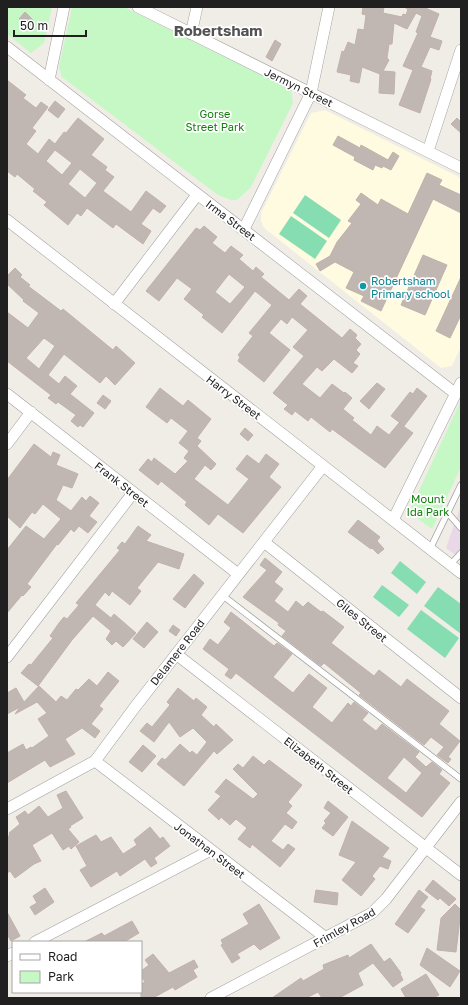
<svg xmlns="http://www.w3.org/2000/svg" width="468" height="1005" font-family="'Golos Text',sans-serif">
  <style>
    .industrial { fill: #e9d8e8 }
    .education { fill: #fefbe1 }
    .park { fill: #c6f8c5 }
    .pitch { fill: #86ddb2 }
    .building { fill: #c1b7b2; stroke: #c1b1a9; fill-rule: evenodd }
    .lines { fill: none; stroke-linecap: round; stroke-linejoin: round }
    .lane-casing { stroke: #a1a1a1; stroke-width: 7 }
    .street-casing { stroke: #a1a1a1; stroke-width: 12 }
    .lane { stroke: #fff; stroke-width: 5.5 }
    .street { stroke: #fff; stroke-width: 11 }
    .culture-dot { fill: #0f9aa8; stroke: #fff; stroke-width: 1.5 }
    .labels { text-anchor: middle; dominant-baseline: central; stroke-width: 3.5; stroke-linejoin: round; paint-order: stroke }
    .street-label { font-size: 11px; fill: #202020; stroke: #fff }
    .park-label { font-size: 11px; fill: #117d0e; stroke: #fff }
    .culture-label { font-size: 11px; fill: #0d838f; stroke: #fff; text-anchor: start }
    .district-label { font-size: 15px; font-weight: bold; fill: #535353; stroke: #fff }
  </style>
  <rect width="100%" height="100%" fill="#f0ece6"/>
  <path class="industrial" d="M461,505V559L446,548Z"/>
  <path class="education" d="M325,110L461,178V347L452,366L441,368L264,228L261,221V213L311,113Z"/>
  <path class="park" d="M7,7H52L44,43L31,53L7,34Z
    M72,7H124L291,90L293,103L251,187L237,200H231L218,195L62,77L59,67Z
    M461,400V467L432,529L410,513L411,508Z"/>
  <path class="pitch" d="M305,195L341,220L329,238L293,213Z
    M291,216L327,241L315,259L279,234Z
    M400,561L426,582L417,594L391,573Z
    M382,585L409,605L399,617L373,597Z
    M438,587L461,604V634L424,606Z
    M421,610L459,638L445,658L407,629Z"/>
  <path class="building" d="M363,7H384L383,13L402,17L403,14L406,15L408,9L404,7H423L439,14L430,37L442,41L439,50L430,47L421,67L432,71L430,79H431L420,113L399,105L413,70L403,66L418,33L416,32L422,16L416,13L407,29L394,23L392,44H389L387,58L389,60L383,71L395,72L394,94L379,93L380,74L362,67L359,83L350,81L351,75L337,72L342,51L344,52L348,42L355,45L358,29L364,30L366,15L362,14Z
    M25,12L34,21L29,27L19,19Z
    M275,40L281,44L272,61L266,57Z
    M7,80L26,95L23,98L36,108L41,102L48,107L32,128L36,131L26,144L38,154L49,139L55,144L64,132L66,133L78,118L104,139L91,155L107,167L105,170L114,177L103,191L131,212L146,191L166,206L160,213L153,208L141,224L151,231L143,244L116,224L113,228L87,208L81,216L77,213L68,225L44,205L47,202L33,191L35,189L17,174L15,177L7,171ZM55,150L72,163L62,175L46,161ZM80,169L97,183L85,198L68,184Z
    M55,101L65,109L58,118L48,110Z
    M457,118L461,122V133L451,124Z
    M338,136L360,148L361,145L388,160L393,152L399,156L391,170L383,166L382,168L375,165L373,170L354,160L355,157L333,145Z
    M427,173L442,180L439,185L461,195V213L433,199L381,311L361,301L364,296L346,288L354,272L335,262L320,271L316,264L330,256L337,242L352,223L348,221L361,204L356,200L361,193L378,205L381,199L408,214Z
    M204,226L217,237L212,243L225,253L231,246L243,255L239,259L253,271L256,267L264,274L261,277L289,300L299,289L307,296L300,304L342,338L350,329L357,335L355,338L361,344L356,350L360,354L353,363L358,366L352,373L334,359L322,371L317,367L302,384L320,398L332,384L344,393L345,392L352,398L343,409L354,418L352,420L371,435L377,426L389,435L399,423L413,433L385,468L332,429L330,432L311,417L308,421L295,411L292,415L284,409L288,405L273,393L304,356L293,347L308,330L292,317L287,324L281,319L269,333L290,350L264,382L238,361L240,357L238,355L253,336L249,333L272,305L255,291L222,333L202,317L204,315L184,299L192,289L177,278L159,301L146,291L196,228L200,230ZM229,274L245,287L230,304L215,292Z
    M423,255L447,265L425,315L401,305Z
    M15,268L22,275L20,277L30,285L28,286L61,311L63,309L113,350L116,346L135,363L115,385L106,376L100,383L64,354L48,375L59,384L65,376L77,386L70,394L94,413L83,427L80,425L78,427L71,421L76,415L58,402L56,404L48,398L51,395L7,361V312L28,328L39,313L23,301L24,300L7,284V276ZM44,338L55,346L39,369L26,358Z
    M461,277V315L450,338L436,331Z
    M377,383L385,389L369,409L360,401Z
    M160,388L183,406L188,400L211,419L197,438L201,441L197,446L216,464L211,470L205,465L194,479L228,505L249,479L236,469L247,455L259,464L266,454L279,464L269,477L281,487L243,533L218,514L209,525L185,505L187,502L161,481L158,485L139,470L148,459L152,462L154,458L175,474L188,461L184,458L189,451L179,443L188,431L171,418L167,423L146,407Z
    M417,388L427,396L404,426L391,416L410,392L413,394Z
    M103,395L111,401L105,409L97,403Z
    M245,428L253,435L248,441L240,434Z
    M34,444L51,457L53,452L60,455L56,465L78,474L72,488L63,485L56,500L71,511L82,497L86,501L90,496L99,503L89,516L97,522L88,533L79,526L74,532L71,529L58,545L57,544L27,584L31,587L23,596L22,595L7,613V550L26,526L44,539L61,519L43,504L35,514L32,512L20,528L7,516V480Z
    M358,520L380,537L377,541L384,549L378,554L372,548L371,549L348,532Z
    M138,526L151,535L146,541L184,554L179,569L158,562L137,588L141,591L130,605L112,591L109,596L105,592L95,605L111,618L114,614L136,633L123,647L116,641L112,645L106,639L111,631L93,616L72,640L38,686L21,673L29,664L31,665L53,638L50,636L59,623L64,617L67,619L79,605L76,603L120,550L117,548L122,542L125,544Z
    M265,558L282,572L274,582L283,589L274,601L288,612L296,601L303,607L308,602L321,612L323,611L344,627L331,643L374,676L379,670L401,687L407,679L449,711L439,724L460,741L448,757L451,759L448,763L437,755L444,747L431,737L424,745L359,695L361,693L324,663L321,666L282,636L286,631L278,625L279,623L243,597L267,570L260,565Z
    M194,574L204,583L185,608L173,599Z
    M231,612L274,646L277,643L292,654L273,677L293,693L309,674L327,688L312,707L332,723L348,703L351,706L354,702L368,713L362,720L376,731L382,724L419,752L415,757L426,767L432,762L442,770L439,774L450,783L422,817L236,673L231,679L225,675L229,669L203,649L210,639L218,645L231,628L224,622ZM404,757L422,773L406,793L387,778Z
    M147,622L158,632L144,648L133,639Z
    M173,625L180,630L176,636L169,631Z
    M108,672L119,681L99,706L103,709L91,724L100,731L95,738L82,728L65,739L75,754L50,767L45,760L7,783V753L23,744L26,750L31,747L32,748L49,736L38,719L47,713L37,702L15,714L20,707L7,714V693L16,688L24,702L39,686L56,702L61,696L67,700L76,689L78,690L89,679L97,686Z
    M178,688L194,701L196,698L207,707L201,715L214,727L216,724L233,740L217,754L214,751L184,786L157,764L162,758L165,760L180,744L190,753L192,751L197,755L207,742L193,728L180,737L169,722L154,742L140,731L147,723L152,727L170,705L167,702Z
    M143,745L156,756L142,772L129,762Z
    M253,756L264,765L269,760L302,785L288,802L292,806L286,813L297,822L292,829L285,824L271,841L283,850L288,844L295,849L280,867L252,844L250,848L238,839L247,828L236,819L230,825L221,817L219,820L208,810L221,796L215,792L226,779L253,799L258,794L233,769L238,764L243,768Z
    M66,791L83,818L70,826L71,827L68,829L79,842L71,849L69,846L63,850L52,833L32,845L41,861L34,864L15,878L10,871L7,873V837L10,835L9,833L20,824L16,817L25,811L28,815L39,806L48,817L63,808L57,795Z
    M328,801L348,817L333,836L322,828L326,823L324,821L331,813L324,808Z
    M352,821L389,848L382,857L391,861L388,869L380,866L372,876L375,879L361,896L342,880L356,862L339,855Z
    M150,827L160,839L163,837L170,846L154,858L157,863L151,867L145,859L120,876L117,871L91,887L80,870L87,866L76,846L96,835L101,842L111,837L123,854L137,845L134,840Z
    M433,880L456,899L449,906L440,898L438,900L425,890Z
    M45,888L54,902L35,915L30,907L37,903L33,896Z
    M316,890L338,893L337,905L314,902Z
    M419,890L428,897L420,907L425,910L408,933L395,924Z
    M259,904L280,938L260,950L254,944L237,954L240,958L232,963L221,945L223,944L221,940L249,924L243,914Z
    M455,904L461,910L456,952L437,950L441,918Z
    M7,912L20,936L11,941L7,934Z
    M132,921L139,933L124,942H84L102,933L104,936Z
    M371,944L384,962L390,958L401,973L400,974L403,980L393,987L373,963L358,973L363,985L339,998H322L318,992L306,998H272L301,978L303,981L324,969L323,965L348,955L349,958Z
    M427,948L460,971L450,987L420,965Z
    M153,954L169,973L194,960L198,967L193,970L197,977L175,990L173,987L153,998H141V984L145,982L141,976V971L149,965L145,960Z
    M426,974L439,995L433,998H406L401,989Z"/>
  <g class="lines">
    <g class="lane-casing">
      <path id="lane" d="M448,513L461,528
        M430,549L461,485
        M450,565L461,553
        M222,595L461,779"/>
    </g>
    <g class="street-casing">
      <path id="street" d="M138,7L461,168
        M191,34L197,7
        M7,47L456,394
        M49,80L64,7
        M428,151L461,50
        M7,220L461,573
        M244,229L311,93L329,7
        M114,304L197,195
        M7,394L238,574
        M7,444L31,412
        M393,520L461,383
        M264,542L461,698
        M176,654L461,875
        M7,657L133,493
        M95,761L326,938
        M7,809L95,761L135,707L323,466
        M35,942L211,850
        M7,956L13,953
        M211,998L372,913L386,899L461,802"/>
    </g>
    <use href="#lane" class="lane"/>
    <use href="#street" class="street"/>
  </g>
  <circle class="culture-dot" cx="363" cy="286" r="4"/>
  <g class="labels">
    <g class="street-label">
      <text transform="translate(299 87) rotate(26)">Jermyn Street</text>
      <text transform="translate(231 220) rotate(37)">Irma Street</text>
      <text transform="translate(234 397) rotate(37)">Harry Street</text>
      <text transform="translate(122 484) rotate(38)">Frank Street</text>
      <text transform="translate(362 620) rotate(39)">Giles Street</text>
      <text transform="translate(177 652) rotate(-52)">Delamere Road</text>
      <text transform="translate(319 765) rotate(38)">Elizabeth Street</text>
      <text transform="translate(210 850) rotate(37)">Jonathan Street</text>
      <text transform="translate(344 927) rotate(-29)">Frimley Road</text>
    </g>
    <g class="park-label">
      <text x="215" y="113">Gorse<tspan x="215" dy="13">Street Park</tspan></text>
      <text x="428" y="498">Mount<tspan x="428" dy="13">Ida Park</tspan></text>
    </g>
    <g class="culture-label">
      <text x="371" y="280">Robertsham<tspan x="371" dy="13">Primary school</tspan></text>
    </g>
    <g class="district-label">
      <text x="218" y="30">Robertsham</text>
    </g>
  </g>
  <rect width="468" height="1005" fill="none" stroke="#202020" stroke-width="16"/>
  <rect x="12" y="941" width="130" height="52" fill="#ffffff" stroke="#a6a6a6"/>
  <rect x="20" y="954" width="20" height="6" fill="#ffffff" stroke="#a6a6a6"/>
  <text x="48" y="961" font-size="12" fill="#202020">Road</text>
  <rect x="20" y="971" width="20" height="12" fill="#c6f8c5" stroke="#a6a6a6"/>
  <text x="48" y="981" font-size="12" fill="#202020">Park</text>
  <path d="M14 30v6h72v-6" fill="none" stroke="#202020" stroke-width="2"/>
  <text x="20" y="30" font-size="12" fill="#202020" stroke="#ffffff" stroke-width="3" paint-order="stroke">50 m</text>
</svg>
